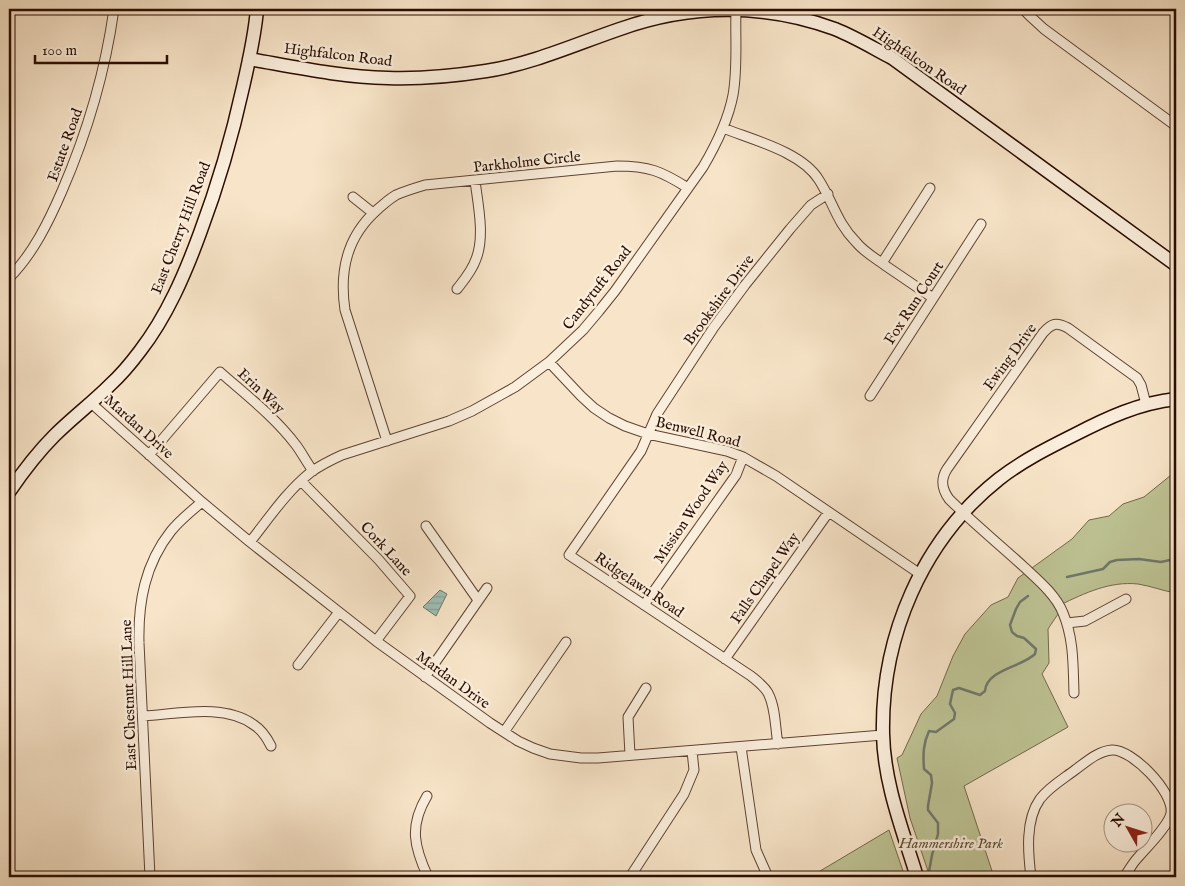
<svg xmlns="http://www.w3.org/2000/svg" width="1185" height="886" font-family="'IM FELL English',serif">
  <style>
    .green { fill: #bec495; stroke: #74684a }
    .water { fill: url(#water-rules); stroke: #6f786d }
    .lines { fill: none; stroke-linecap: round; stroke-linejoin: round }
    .stream { stroke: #6f786d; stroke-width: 2.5 }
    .street-casing { stroke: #5e4332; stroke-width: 11 }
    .secondary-casing { stroke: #2a0d00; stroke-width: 15 }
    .street { stroke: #faeedc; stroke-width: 9 }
    .secondary { stroke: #faeedc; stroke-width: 12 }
    .labels { text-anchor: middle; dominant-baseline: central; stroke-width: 5; stroke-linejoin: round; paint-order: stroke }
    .street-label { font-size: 15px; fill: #2a0d00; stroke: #faeedc }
    .park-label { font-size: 15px; font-style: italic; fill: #5e4d34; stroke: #faeedc }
  </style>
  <defs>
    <pattern id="water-rules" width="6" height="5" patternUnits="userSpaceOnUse" patternTransform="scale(1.25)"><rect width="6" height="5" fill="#9dbfb5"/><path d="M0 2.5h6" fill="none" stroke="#87a39a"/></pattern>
  </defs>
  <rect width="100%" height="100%" fill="#f8e5c9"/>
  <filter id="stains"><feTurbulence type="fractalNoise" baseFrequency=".004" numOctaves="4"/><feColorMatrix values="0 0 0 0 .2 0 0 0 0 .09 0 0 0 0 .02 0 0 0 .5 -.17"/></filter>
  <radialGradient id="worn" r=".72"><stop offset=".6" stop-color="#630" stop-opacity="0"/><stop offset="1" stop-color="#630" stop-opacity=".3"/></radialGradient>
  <path class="green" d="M1176,471V593C1163,591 1151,586 1138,584C1110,581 1085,593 1060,605V611L1048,629L1049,663L1042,674L1068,727L964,786L994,877H930L910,818L897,758L902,755L921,714L937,696L953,656L965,634L991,605L1008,597L1018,578L1072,539L1089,520L1109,516L1123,504L1144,497Z
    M889,830L905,877H810Z"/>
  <path class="water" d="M440,590L447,594L436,616L423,607Z"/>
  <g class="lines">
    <path class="stream" d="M1067,577L1103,569L1110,562L1117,560L1139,559L1161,562L1170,560L1176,561
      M928,877L932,855L938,834V823L928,810V806L932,783L931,775L924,769C923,754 923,744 929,731L936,732L954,719L955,713L950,704L953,690L959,688L980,695L985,691C986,670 1022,667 1035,654L1036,649L1024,638L1017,636L1012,632L1010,625L1016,609L1020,602L1028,596"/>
    <g class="street-casing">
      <path id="street" d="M1023,9L1031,17L1044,29L1176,126
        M723,128C753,140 802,152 819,180C833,202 837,223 856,242C864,252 875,258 886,266C902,277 917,287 933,298
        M353,197L373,213
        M882,263L930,188
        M9,278C33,254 49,221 62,191C88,131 105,73 114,9
        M457,289C464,280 472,271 476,259C485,237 478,204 475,181
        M549,362L581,396L594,408L609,418L625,426L648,434L727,451L743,457L776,476L920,574
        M870,396L981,224
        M91,403L202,502L250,542L376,641L490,723L518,741L533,748L550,754L581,758H598L883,735
        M387,441L345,310C339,270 347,236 378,209C384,204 389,199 396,195C405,191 415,188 425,185L617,166C649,166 661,171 688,188
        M149,455L220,372C246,395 275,417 296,445C302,453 307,463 313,471
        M301,481L378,559L410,596L376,641
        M426,526L478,600
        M250,542C269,518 287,491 311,472C321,465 331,460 342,455L449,421L472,411L515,387L549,362L583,330L599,311L615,291L703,167C716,145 728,121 733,95C738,67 735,37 736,9
        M644,605L736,475L743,457
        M1067,623L1085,621L1126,599
        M725,659L828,513
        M298,665L339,612
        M425,677L487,588
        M1074,693C1073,666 1074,639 1063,613C1056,595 1038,580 1024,567C999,544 973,523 949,499C942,489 940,480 947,469L1043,333C1052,323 1056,322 1068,328L1137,378L1141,385L1146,404
        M144,716C177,714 225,703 254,725C262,730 267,738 271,746
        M504,732L566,642
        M778,744C775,728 776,708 768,693C764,686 757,681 751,676L569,555L641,451L657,414L714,327L745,285L790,229L811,205L828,194
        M741,747L756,850L768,877
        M630,755L628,717L646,688
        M427,796C409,826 414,847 428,877
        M150,877L139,643C138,602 145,564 171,531C180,520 191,511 202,502
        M630,877L684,794L694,770L692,751
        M1031,877C1028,853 1025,820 1040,799C1049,787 1063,779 1075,770C1086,762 1098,751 1112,750C1132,749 1174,792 1171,813C1169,826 1144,850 1135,861C1131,866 1128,872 1124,877"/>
    </g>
    <g class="secondary-casing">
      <path id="secondary" d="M249,59C295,67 341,77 388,78C421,79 454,76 486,71C532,64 576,44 620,29C690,4 765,3 835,29C855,37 873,48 892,58L1176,265
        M9,492C22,473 37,453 54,436C72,418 92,403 110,385C121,375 131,363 140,351C167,316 185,274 200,233C218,185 232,137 243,87C249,61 255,35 257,9
        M917,877C903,831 884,784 883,734C881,637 922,540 999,479C1022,461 1048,448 1074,435C1107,418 1139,403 1176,399"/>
    </g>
    <use href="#street" class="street"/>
    <use href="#secondary" class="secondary"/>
  </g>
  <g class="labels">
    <g class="street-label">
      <text transform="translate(338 55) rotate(7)">Highfalcon Road</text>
      <text transform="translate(919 61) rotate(34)">Highfalcon Road</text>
      <text transform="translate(65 145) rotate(-70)">Estate Road</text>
      <text transform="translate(527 162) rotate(-6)">Parkholme Circle</text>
      <text transform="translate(181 228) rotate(-69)">East Cherry Hill Road</text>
      <text transform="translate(597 288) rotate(-52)">Candytuft Road</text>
      <text transform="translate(719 300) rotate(-54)">Brookshire Drive</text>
      <text transform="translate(914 303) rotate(-57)">Fox Run Court</text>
      <text transform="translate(1010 357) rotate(-54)">Ewing Drive</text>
      <text transform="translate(261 391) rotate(43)">Erin Way</text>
      <text transform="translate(139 427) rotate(42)">Mardan Drive</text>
      <text transform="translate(698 432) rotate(14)">Benwell Road</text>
      <text transform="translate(691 512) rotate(-56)">Mission Wood Way</text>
      <text transform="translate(386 549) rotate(47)">Cork Lane</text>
      <text transform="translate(765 578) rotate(-55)">Falls Chapel Way</text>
      <text transform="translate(639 585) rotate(34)">Ridgelawn Road</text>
      <text transform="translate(453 680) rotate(36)">Mardan Drive</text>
      <text transform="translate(129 695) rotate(-92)">East Chestnut Hill Lane</text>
    </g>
    <g class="park-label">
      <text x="951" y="843">Hammershire Park</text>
    </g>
  </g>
  <rect width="1185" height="886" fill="none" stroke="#f8e5c9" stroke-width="30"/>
  <rect x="10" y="10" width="1165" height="866" fill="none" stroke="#2a0d00" stroke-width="2.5"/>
  <rect x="15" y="15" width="1155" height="856" fill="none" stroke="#2a0d00"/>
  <g transform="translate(1128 828) rotate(309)"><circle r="24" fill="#faeedc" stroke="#a79484"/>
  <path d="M0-4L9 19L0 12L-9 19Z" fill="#8f2418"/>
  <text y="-8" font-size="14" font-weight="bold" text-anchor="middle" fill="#2a0d00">N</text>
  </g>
  <path d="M35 55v8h132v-8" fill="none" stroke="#2a0d00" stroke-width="2.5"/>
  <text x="42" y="55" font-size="15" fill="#2a0d00" stroke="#faeedc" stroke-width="4" paint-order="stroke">100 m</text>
  <rect width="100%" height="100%" filter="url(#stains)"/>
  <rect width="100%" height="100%" fill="url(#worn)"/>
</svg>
